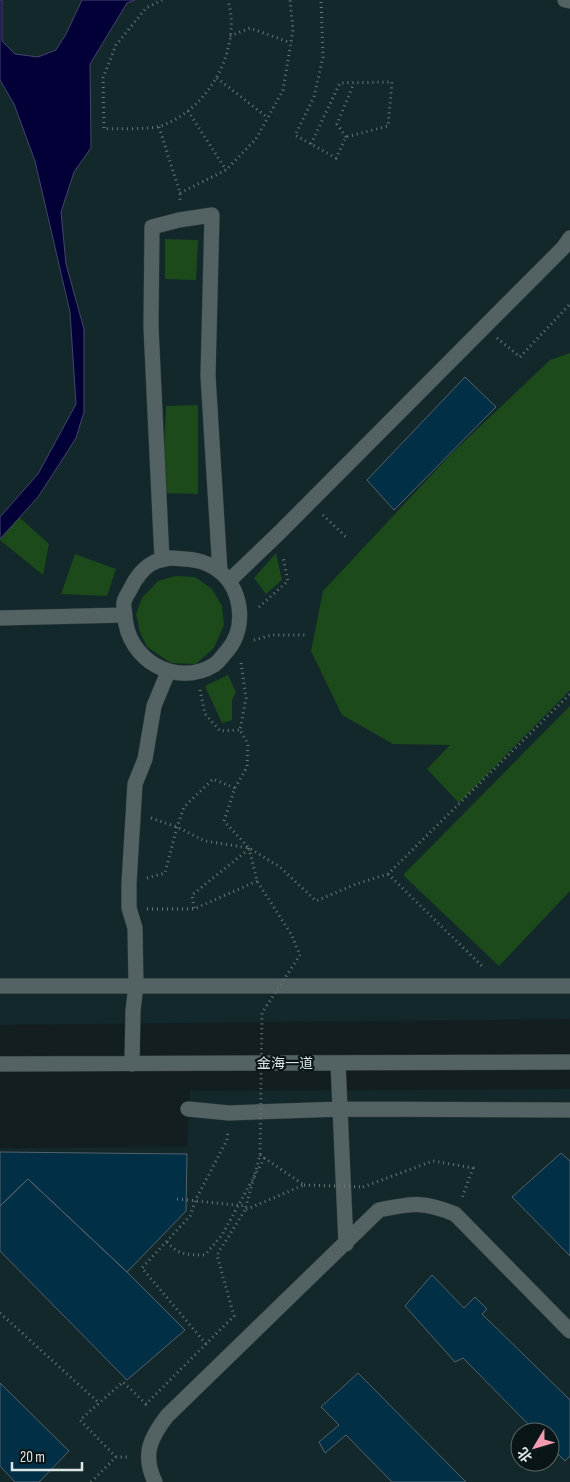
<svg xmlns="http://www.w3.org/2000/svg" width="570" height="1482" font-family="'Sofia Sans Condensed','Noto Sans SC',sans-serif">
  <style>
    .built { fill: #12282b; fill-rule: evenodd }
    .green { fill: #1d4a1b }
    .water { fill: #030038; stroke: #44456c }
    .building { fill: #002f46; stroke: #57626a }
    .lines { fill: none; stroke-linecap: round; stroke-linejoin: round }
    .minor-casing { stroke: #31393a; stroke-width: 16 }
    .path { stroke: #6c7678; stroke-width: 3; stroke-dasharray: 1 4; stroke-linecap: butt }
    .minor { stroke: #536263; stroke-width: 15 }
    .path-bridge { stroke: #6c7678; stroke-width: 3; stroke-dasharray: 1 4; stroke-linecap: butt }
    .labels { text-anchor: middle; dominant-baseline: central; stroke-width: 4.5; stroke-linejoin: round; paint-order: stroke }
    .street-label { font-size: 14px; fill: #dde5e6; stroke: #091516 }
  </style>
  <rect width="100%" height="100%" fill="#121e20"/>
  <path class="built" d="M0,0H570V1019L0,1025Z
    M570,1089V1482H0V1148L187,1147L190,1091ZM520,1432H550V1462H520Z"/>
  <path class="green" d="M165,239L198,240L196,280L165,279Z
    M570,353V690L459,803L427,769L450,745L393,744L342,715L311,651L323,591L451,454L550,360Z
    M198,405V494L162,493L166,406Z
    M19,517L49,544L43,575L0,540V522Z
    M276,553L282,580L266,594L254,578Z
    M75,554L116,569L107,596L61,594Z
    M175,576L195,577L212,589L222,606L224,625L214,648L196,664L171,663L147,647L140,632L136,614L142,598L158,581Z
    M228,675L236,692L232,700V720L222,723L205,686Z
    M570,706V891L499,966L403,875Z"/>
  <path class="water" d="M0,0H2V41L15,54L38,57L56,50L66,34L82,0H135L127,3L90,64L91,148L74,172L61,212L66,264L84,329V412L76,438L62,460L38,497L0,539V517L38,474L76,404L70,312L35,161L14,104L0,80Z"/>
  <path class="building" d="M465,377L496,407L394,510L367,480Z
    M0,1152L187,1154L186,1211L127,1272L28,1179L0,1206Z
    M561,1153L570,1161V1256L512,1197Z
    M28,1179L127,1272L185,1330L127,1380L0,1251V1206Z
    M432,1275L464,1308L475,1297L487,1309L482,1314L570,1400V1456L565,1461L550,1446V1432H536L463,1358L455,1362L405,1306Z
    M358,1373L466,1482H392L346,1435L325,1453L319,1442L339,1425L321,1407Z
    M0,1383L69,1451L39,1482H15L0,1466Z"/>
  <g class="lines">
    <g class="minor-casing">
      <path id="minor" d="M565,0L570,1
        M171,558C187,559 201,559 215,568C242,585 248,627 227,651C223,655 219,662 214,665C176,688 128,660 125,617C125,612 123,606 124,602C125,597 129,592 131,588C135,579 144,567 153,563C158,560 165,559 171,558Z
        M162,560L151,327L152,227L179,220L212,215L208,376L220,572
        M230,580L279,533L563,248L570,238
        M0,618L125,615
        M0,986H570
        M338,1063L346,1244
        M0,1064L570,1062
        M132,1064L133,1010L136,986L135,928L129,908V883L135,784L145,759L154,706L168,672
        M188,1109L229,1113L341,1109L570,1110
        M155,1482C142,1455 150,1438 167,1416L379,1210C413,1203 423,1201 455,1214L570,1331"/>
    </g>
    <path class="path" d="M162,0L146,8L116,45L103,78L104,129C119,128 148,130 161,126C209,109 242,49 228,0
      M230,36L250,28L291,43
      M217,78L268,118
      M188,111L226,170
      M159,127L180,193V200
      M346,137L337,124L354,83
      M311,144L340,83L392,82L388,126L346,137L336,158L295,135L314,97L323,57L321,0
      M180,193L226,170L256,139L283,90L293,30L290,0
      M497,338L520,357L570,304
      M323,515L346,537
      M259,607L288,581L283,557
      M254,640L272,635H306
      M241,663L246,698L240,730L248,744L247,767L235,788L224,821L249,848L280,867L316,901L356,884L388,874L570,694
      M200,690L205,714L220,731L240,730
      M151,818L177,827L205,841L249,848
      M249,848L257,881L291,934L300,955
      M388,874L482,966
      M147,878L165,873L177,827L184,807L213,779L235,788
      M194,908L192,895L249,849
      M147,909H194L257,881
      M363,1187L433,1161L473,1168L462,1198
      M167,1242C178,1255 189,1255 205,1255L222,1235L265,1157
      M0,1313L99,1403
      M206,1344L142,1268L190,1216L196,1199L227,1140L228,1130
      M116,1457L80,1420L123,1382L146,1404L234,1316L217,1255L245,1210
      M91,1482L116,1457H130"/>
    <use href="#minor" class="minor"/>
    <path class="path-bridge" d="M260,1155L304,1185L245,1210L260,1155L262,1013L300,955
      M304,1185L363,1187
      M177,1199L246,1206"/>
  </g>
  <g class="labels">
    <g class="street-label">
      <text x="285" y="1063">金海一道</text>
    </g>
  </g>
  <g transform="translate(535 1447) rotate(232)"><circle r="24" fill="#091516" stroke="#5e6869"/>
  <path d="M0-4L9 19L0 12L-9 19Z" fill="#f29ab0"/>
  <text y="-8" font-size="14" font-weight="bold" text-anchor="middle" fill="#dde5e6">北</text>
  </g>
  <path d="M12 1462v8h70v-8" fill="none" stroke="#dde5e6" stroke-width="2.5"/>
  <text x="20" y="1462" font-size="15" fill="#dde5e6" stroke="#091516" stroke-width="4" paint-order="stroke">20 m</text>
</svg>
